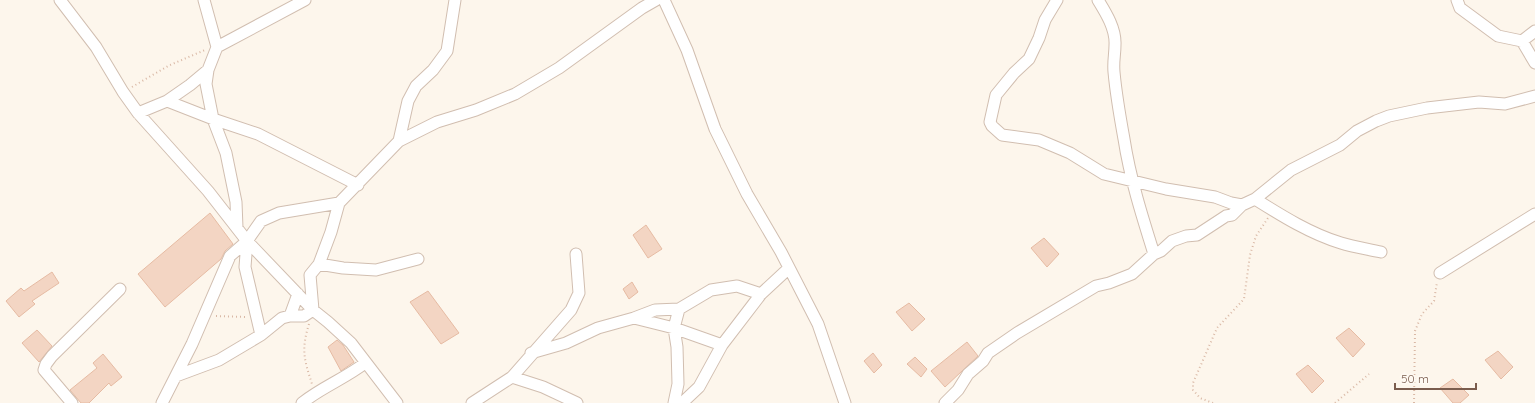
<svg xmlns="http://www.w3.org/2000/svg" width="1535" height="403" font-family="Quicksand,sans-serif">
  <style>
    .building { fill: #f3d5c3; stroke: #e6bba3 }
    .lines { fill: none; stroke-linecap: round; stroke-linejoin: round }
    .minor-casing { stroke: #d1beb0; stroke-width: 13 }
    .path { stroke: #d9b8a5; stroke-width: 2; stroke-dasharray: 1 3; stroke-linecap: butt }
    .minor { stroke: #fff; stroke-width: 11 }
  </style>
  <rect width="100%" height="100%" fill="#fdf6ec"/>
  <path class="building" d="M210,213L233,244L225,251L221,259L165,307L138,274Z
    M646,225L662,249L648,258L633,235Z
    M1044,238L1059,254L1047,267L1031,248Z
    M52,272L59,283L32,301L35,304L19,317L6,301L21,288L24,291Z
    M632,282L638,292L629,299L623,289Z
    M428,291L459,333L441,344L410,302Z
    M909,303L925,319L912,331L896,312Z
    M1349,328L1365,344L1353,357L1336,338Z
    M37,330L52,346L39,362L22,343Z
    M337,340L343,345L354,362L341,371L328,347Z
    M967,342L978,356L945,387L931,371Z
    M1498,351L1513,367L1501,379L1485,360Z
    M873,353L882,365L874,373L864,361Z
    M103,354L122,377L111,386L109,383L89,403H81L70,390L97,368L93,363Z
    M915,357L927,369L921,377L907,364Z
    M1308,365L1324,381L1312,393L1296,374Z
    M1453,379L1469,395L1460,403H1453L1440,388Z"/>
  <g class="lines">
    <g class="minor-casing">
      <path id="minor" d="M60,0L96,47L123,92L138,113L208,191L247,241L313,310L328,322L351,343L397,403
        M204,0L217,47L208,70L206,84L213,119L226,153L236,202L237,228
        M664,0L687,50L715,129L747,194L781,252L818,324L845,403
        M1057,0L1045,20L1039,38L1029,59L1014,73L996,95L990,122L992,126L1002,135L1039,140L1070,153L1104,174L1166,189L1215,197L1231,203L1242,205
        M1098,0C1106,13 1116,29 1115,45C1115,55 1113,61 1114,72C1116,94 1120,117 1124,139C1130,178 1142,216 1154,254
        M1457,0L1460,8L1498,36L1522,41L1535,31
        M1522,41L1535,63
        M217,47L305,0
        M167,101L190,85L208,70
        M138,113L167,101L213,119L258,134L358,185
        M399,141L408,101L416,86L433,70L447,51L455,0
        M1255,199C1282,216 1311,234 1341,243C1354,247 1368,249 1381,252
        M319,264L343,268L376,270L418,259
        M1440,273L1535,214
        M290,316L298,294
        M634,318L674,328L722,345
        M261,335L282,318L290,316H304L313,310L310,275L319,264L331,232L339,203L399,141L437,122L476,110L515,94L559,68L642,8L656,0
        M531,353L566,343L598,328L634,318L655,310L679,309L711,290L737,286L761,294
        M176,376L219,360L261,335L245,267L247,241
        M512,377L543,387L577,403
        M72,403L44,370L46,364L52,356L120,289
        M162,403L192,344L230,256L247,241L261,221L279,213L339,203
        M302,403C322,387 346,378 365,363
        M472,403L512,377L571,310L579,293L576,254
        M674,403L678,384L677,347L674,328L679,309
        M682,403L699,387L722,345L761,294L789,268
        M945,403L958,390L968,374L983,361L988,353L1017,333L1096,286L1109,283L1132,274L1154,254L1161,251L1172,241L1186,236L1197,235L1226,216L1232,215L1242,205L1255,199L1291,170L1340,145L1357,131L1376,121L1389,116L1427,108L1479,102L1505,104L1535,96"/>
    </g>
    <path class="path" d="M132,87L170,65L205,50
      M216,316L246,317
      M309,324C301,350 304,359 312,384
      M1213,403L1200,398L1193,390V383L1217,328L1244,299L1250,255L1256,236L1268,218
      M1335,403L1369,374
      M1414,403L1415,331L1422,314L1434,301L1437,282"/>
    <use href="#minor" class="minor"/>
  </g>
  <path d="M1395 383v6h81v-6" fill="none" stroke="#7a5c4d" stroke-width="2"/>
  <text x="1401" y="383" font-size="12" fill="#7a5c4d" stroke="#fffaf3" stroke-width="3" paint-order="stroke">50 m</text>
</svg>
